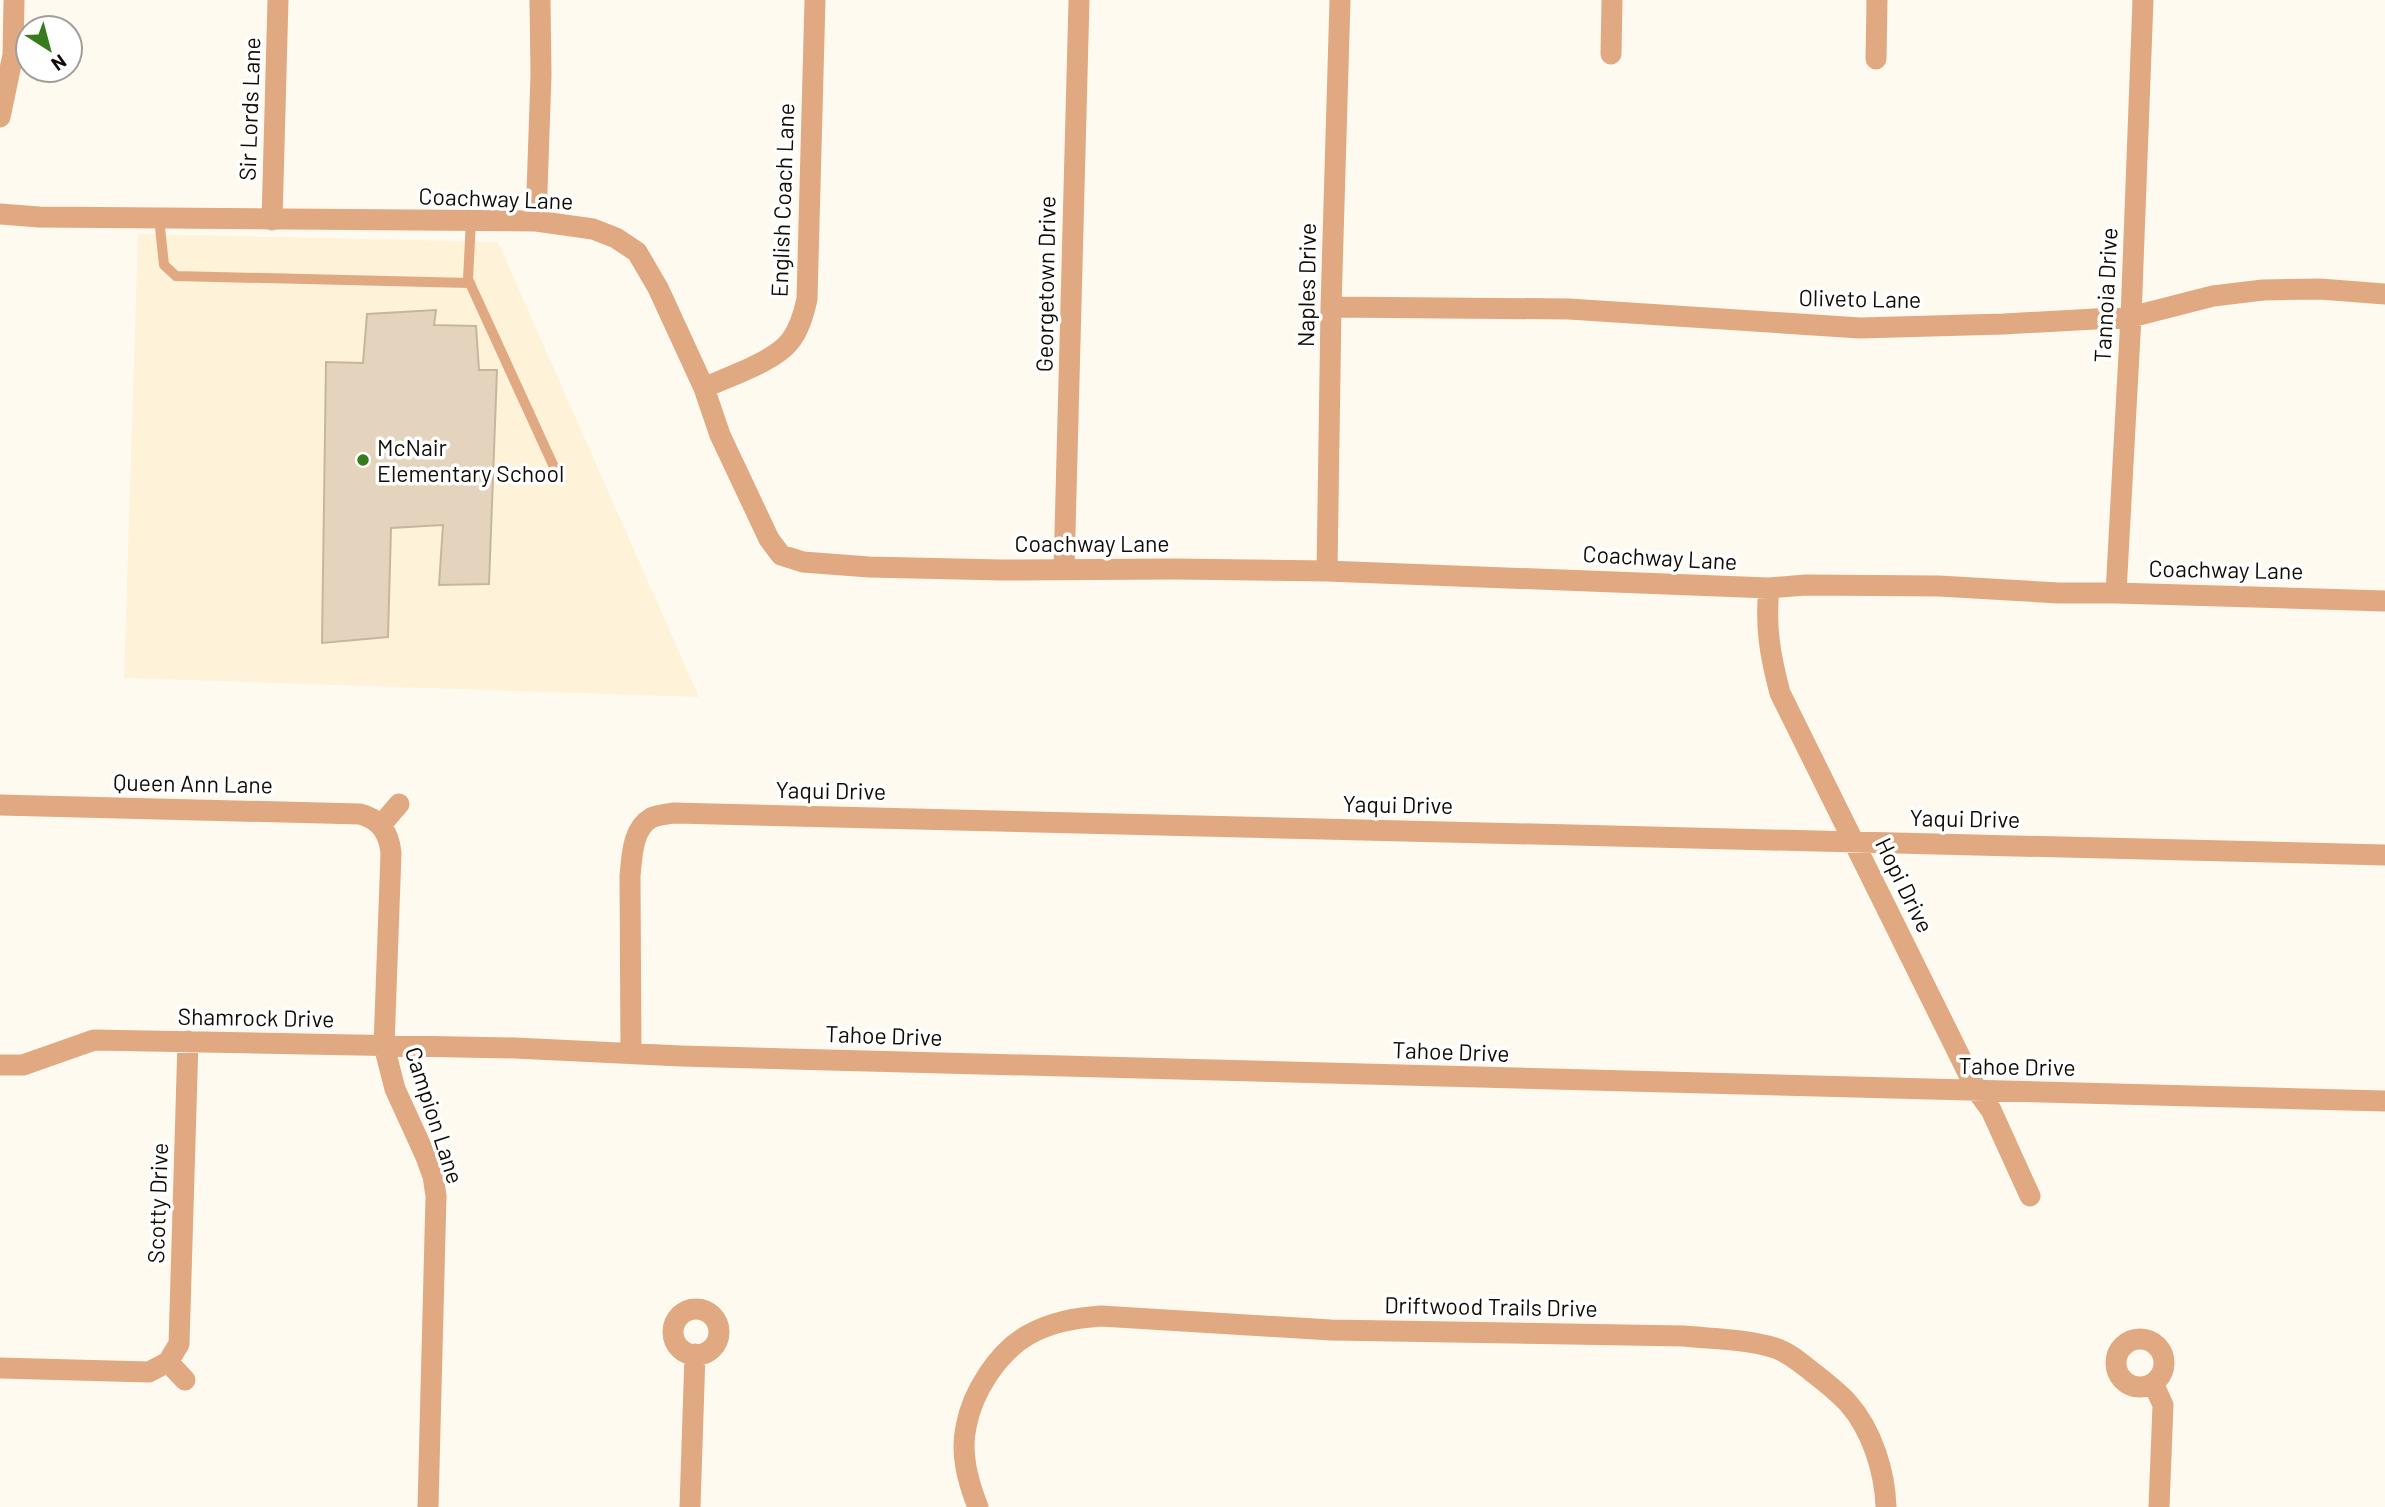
<svg xmlns="http://www.w3.org/2000/svg" width="2385" height="1507" font-family="Barlow,sans-serif">
  <style>
    .built { fill: #fef2d8 }
    .building { fill: #e5d4bd; stroke: #c6b6a0; stroke-width: 2 }
    .lines { fill: none; stroke-linecap: round; stroke-linejoin: round }
    .lane { stroke: #e0a982; stroke-width: 10 }
    .street { stroke: #e0a982; stroke-width: 21 }
    .poi-dot { fill: #387b1c; stroke: #fff; stroke-width: 2.5 }
    .labels { text-anchor: middle; dominant-baseline: central; stroke-width: 7; stroke-linejoin: round; paint-order: stroke }
    .street-label { font-size: 23px; fill: #110d06; stroke: #fff }
    .poi-label { font-size: 23px; fill: #110d06; stroke: #fff; text-anchor: start }
  </style>
  <rect width="100%" height="100%" fill="#fffaf0"/>
  <path class="built" d="M138,234L498,242L699,697L124,678Z"/>
  <path class="building" d="M436,310L434,325L476,326L479,370H497L489,584L439,585L443,525L391,528L388,637L322,643L326,362L363,363L367,314Z"/>
  <g class="lines">
    <path class="lane" d="M159,218L164,265L176,276L470,283
      M471,221L468,279L554,467"/>
    <path class="street" d="M1611,54L1612,0
      M1876,59L1877,0
      M0,117L13,55L14,0
      M0,214L39,217L536,221L593,229L616,238L637,252L658,288L704,388L720,435L769,539L781,555L803,562L869,567L1002,570L1175,569L1327,571L1769,588L1806,585L1939,586L2059,593H2116L2385,601
      M272,220L278,0
      M536,221L541,75L540,0
      M1331,307L1569,309L1860,328L2004,324L2131,317L2213,296L2263,290L2320,289L2385,294
      M704,388C729,376 775,362 791,340C800,328 804,313 807,299L815,0
      M1064,570L1079,0
      M1327,571L1331,307L1340,0
      M1769,588C1765,627 1770,655 1780,693L1977,1091L1991,1110L2030,1196
      M2116,593L2131,317L2143,0
      M0,805L360,814C380,819 389,833 391,853L384,1046L395,1089L426,1157L433,1176L436,1196L428,1507
      M381,825L399,804
      M631,1053L630,876C632,857 632,829 651,818C657,815 667,814 674,813L2385,855
      M0,1065H23L94,1040L515,1048L681,1056L2385,1101
      M673 1332a23 23 0 1 1 46 0a23 23 0 1 1-46 0Z
      M2116 1363a24 24 0 1 1 48 0a24 24 0 1 1-48 0Z
      M168,1362L185,1380
      M0,1368L149,1372L168,1362L179,1344L188,1041
      M2153,1383L2163,1405L2159,1507
      M690,1507L695,1354
      M978,1507C968,1482 960,1454 966,1427C972,1393 997,1353 1028,1335C1051,1322 1075,1318 1101,1316L1331,1330L1684,1336C1714,1339 1747,1339 1775,1348C1788,1352 1801,1363 1811,1371C1824,1381 1837,1391 1848,1403C1872,1430 1885,1472 1886,1507"/>
  </g>
  <circle class="poi-dot" cx="363" cy="460" r="7"/>
  <g class="labels">
    <g class="street-label">
      <text transform="translate(249 109) rotate(-88)">Sir Lords Lane</text>
      <text transform="translate(496 198) rotate(2)">Coachway Lane</text>
      <text transform="translate(782 200) rotate(-88)">English Coach Lane</text>
      <text transform="translate(1045 284) rotate(-89)">Georgetown Drive</text>
      <text transform="translate(1306 285) rotate(-89)">Naples Drive</text>
      <text transform="translate(2105 295) rotate(-87)">Tannoia Drive</text>
      <text transform="translate(1860 298) rotate(1)">Oliveto Lane</text>
      <text x="1092" y="543">Coachway Lane</text>
      <text transform="translate(1660 557) rotate(3)">Coachway Lane</text>
      <text transform="translate(2226 569) rotate(1)">Coachway Lane</text>
      <text transform="translate(193 783) rotate(1)">Queen Ann Lane</text>
      <text transform="translate(831 790) rotate(1)">Yaqui Drive</text>
      <text transform="translate(1398 804) rotate(1)">Yaqui Drive</text>
      <text transform="translate(1965 818) rotate(1)">Yaqui Drive</text>
      <text transform="translate(1905 885) rotate(64)">Hopi Drive</text>
      <text transform="translate(256 1017) rotate(1)">Shamrock Drive</text>
      <text transform="translate(884 1035) rotate(2)">Tahoe Drive</text>
      <text transform="translate(1451 1051) rotate(2)">Tahoe Drive</text>
      <text transform="translate(2017 1066) rotate(1)">Tahoe Drive</text>
      <text transform="translate(435 1115) rotate(72)">Campion Lane</text>
      <text transform="translate(157 1203) rotate(-88)">Scotty Drive</text>
      <text transform="translate(1491 1306) rotate(1)">Driftwood Trails Drive</text>
    </g>
    <g class="poi-label">
      <text x="377" y="447">McNair<tspan x="377" dy="26">Elementary School</tspan></text>
    </g>
  </g>
  <g transform="translate(49 49) rotate(144)"><circle r="33" fill="#ffffff" stroke="#a09e9b" stroke-width="2"/>
  <path d="M0-5L12 26L0 18L-12 26Z" fill="#387b1c"/>
  <text y="-10" font-size="19" font-weight="bold" text-anchor="middle" fill="#110d06">N</text>
  </g>
</svg>
